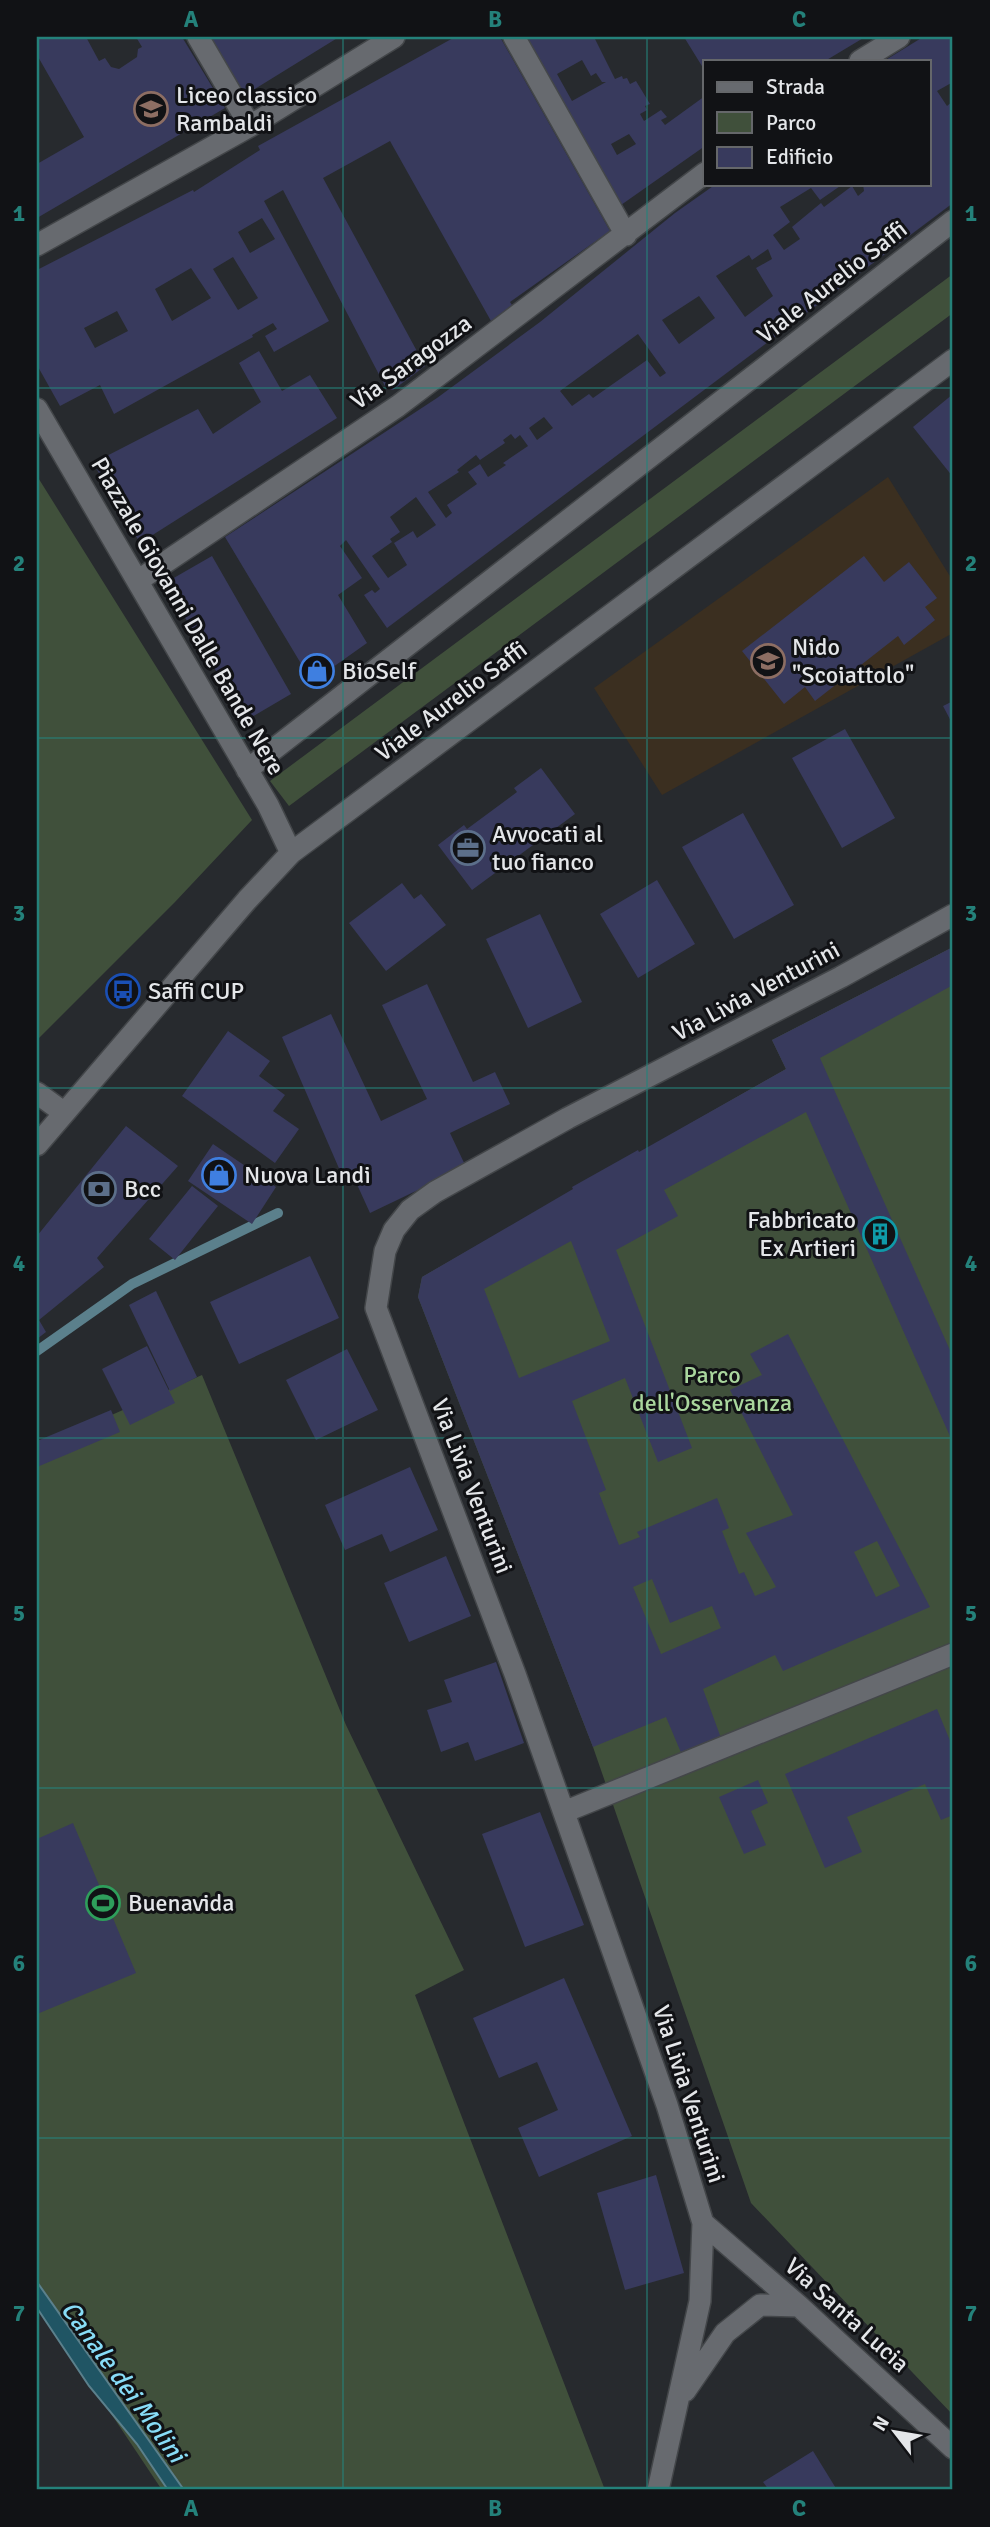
<svg xmlns="http://www.w3.org/2000/svg" width="990" height="2527" font-family="Signika,sans-serif">
  <style>
    .education { fill: #3b2f20 }
    .green { fill: #40503b }
    .water { fill: #205564; stroke: #5b808c; stroke-width: 2 }
    .lines { fill: none; stroke-linecap: round; stroke-linejoin: round }
    .stream { stroke: #5b808c; stroke-width: 10 }
    .building { fill: #383a5d; fill-rule: evenodd }
    .minor-casing { stroke: #434649; stroke-width: 24 }
    .minor { stroke: #676a6f; stroke-width: 21 }
    .grid { fill: none; stroke: #24817a; stroke-width: 2; stroke-opacity: 0.55 }
    .labels { text-anchor: middle; dominant-baseline: central; stroke-width: 6; stroke-linejoin: round; paint-order: stroke }
    .poi-label { font-size: 24px; fill: #e4e6e9; stroke: #111215; text-anchor: start }
    .street-label { font-size: 24px; fill: #e4e6e9; stroke: #111215 }
    .park-label { font-size: 24px; fill: #a9d69d; stroke: #111215 }
    .water-label { font-size: 26px; font-style: italic; fill: #87dcf7; stroke: #111215 }
    .neatline { fill: none; stroke: #24817a; stroke-width: 2.5 }
    .grid-label { font-size: 23px; text-anchor: middle; font-weight: bold; fill: #24817a }
  </style>
  <rect width="100%" height="100%" fill="#272a2e"/>
  <path class="education" d="M888,477L953,581V633L662,795L594,688Z"/>
  <path class="green" d="M953,274V313L289,806L270,781Z
    M37,476L252,820L175,902L37,1040Z
    M953,947V2415L751,2203L593,1747L418,1297L422,1277L786,1069L772,1040Z
    M202,1375L346,1725L464,1970L415,1995L605,2490H162L37,2303V1448Z"/>
  <path class="water" d="M37,2282L184,2490H168L137,2444L89,2386L37,2308Z"/>
  <g class="lines">
    <path class="stream" d="M37,1351L132,1284L278,1213"/>
  </g>
  <path class="building" d="M37,37H86L99,61L105,58L111,67L119,69L137,57L138,49L142,47L136,37H182L225,108L37,218V164L84,137L37,55Z
    M208,37H339L242,97Z
    M455,37H500L610,231L510,302L512,305L491,321L390,141L323,178L425,366L393,390L386,388L283,190L264,201L329,321L274,352L265,336L277,329L273,323L252,335L253,337L114,414L100,385L60,406L37,365V270L193,190L194,192L260,150L258,146ZM262,218L275,239L250,253L238,232ZM233,257L258,298L238,310L213,269ZM191,268L211,298L172,321L155,289ZM117,311L128,331L95,348L84,328Z
    M525,37H594L615,79L622,76L623,79L627,78L630,84L636,81L650,104L645,106L647,110L640,114L644,121L661,110L667,117L661,120L665,125L705,96V146L621,205ZM582,60L591,76L596,73L602,82H606L572,101L557,74ZM629,134L636,144L617,155L611,144Z
    M684,37H738L740,39L743,37H865L825,61H705V71Z
    M923,37H953V82L937,91L947,106L953,101V203L387,628L364,595L372,590L375,593L380,589L346,540L340,546L362,578L338,595L367,643L312,682L225,537L437,398L540,322L675,213L716,184H843L820,200L811,188L780,207L790,222L773,235L784,250L800,239L792,227L821,203L824,207L852,186L858,196L864,191L863,184H929V61H884ZM768,249L772,259L756,268L773,296L745,317L716,276L749,255L752,260ZM699,296L715,318L679,344L662,320ZM638,334L666,373L660,377L647,360L593,398L589,394L572,406L560,391ZM544,417L553,428L537,440L529,428ZM511,434L515,439L520,435L528,446L503,463L506,465L488,477L480,464L468,472L477,484L447,505L452,513L446,518L428,492L459,472L457,470L476,455L480,460L505,443L503,440ZM416,497L436,525L417,538L413,531L394,543L407,565L388,578L372,556L392,542L390,539L400,532L390,517Z
    M259,351L282,391L310,375L337,418L140,543L93,463L198,409L213,434L261,402L239,363Z
    M953,394V477L913,427Z
    M212,556L291,694L245,721L165,583Z
    M864,556L884,582L909,562L937,598L925,607L935,620L904,645L898,636L815,701L805,687L784,704L742,651Z
    M953,701V725L943,706Z
    M845,729L895,818L842,848L792,758Z
    M541,768L575,814L472,890L438,845L464,825L467,829L517,792L514,788Z
    M743,813L794,905L734,939L682,847Z
    M657,880L695,944L638,978L600,914Z
    M402,883L414,899L421,894L446,925L386,971L349,923Z
    M540,914L582,1002L528,1028L486,939Z
    M953,947V985L820,1058L953,1357V1443L806,1112L664,1190L678,1216L616,1250L692,1448L658,1462L625,1378L572,1401L606,1490L599,1493L619,1545L640,1537L637,1532L717,1498L729,1528L722,1531L739,1574L744,1572L755,1596L776,1587L746,1533L793,1515L730,1390L762,1375L750,1354L788,1334L930,1607L783,1671L775,1655L703,1689L721,1738L682,1755L666,1717L593,1747L418,1297L422,1277L573,1189L572,1187L638,1150L639,1152L786,1069L772,1040ZM571,1241L610,1341L519,1378L484,1289ZM877,1541L900,1586L876,1597L854,1552ZM652,1579L670,1623L712,1606L721,1628L661,1654L633,1587Z
    M427,984L473,1082L495,1072L510,1104L450,1133L466,1167L370,1213L350,1169L341,1173L282,1037L331,1014L381,1121L427,1099L382,1005Z
    M228,1031L270,1061L259,1076L285,1095L273,1111L299,1129L275,1163L182,1096Z
    M126,1126L178,1166L97,1258L104,1267L39,1320L46,1332L37,1339V1236Z
    M213,1144L276,1187L252,1224L188,1181Z
    M192,1186L218,1206L175,1260L149,1239Z
    M310,1256L339,1318L239,1364L210,1302Z
    M156,1291L197,1377L170,1391L129,1305Z
    M147,1346L175,1403L130,1425L102,1369Z
    M347,1349L378,1410L316,1440L286,1380Z
    M111,1410L120,1432L37,1467V1441Z
    M410,1467L438,1530L390,1552L382,1534L345,1550L325,1505Z
    M446,1556L471,1616L409,1642L384,1583Z
    M496,1662L524,1743L475,1761L468,1742L441,1752L427,1710L452,1702L444,1680Z
    M937,1709L953,1748V1815L941,1820L925,1784L847,1817L862,1852L825,1868L785,1774Z
    M758,1780L768,1803L751,1811L766,1845L744,1854L719,1797Z
    M540,1812L584,1925L525,1947L482,1834Z
    M73,1823L136,1973L37,2014V1839Z
    M564,1978L632,2136L539,2177L518,2128L558,2110L537,2062L499,2078L473,2018Z
    M656,2175L684,2273L625,2290L597,2193Z
    M813,2451L837,2490H769L763,2482Z"/>
  <g class="lines">
    <g class="minor-casing">
      <path id="minor" d="M198,37L250,126
        M514,37L626,235
        M860,61L899,37
        M37,245L250,126L394,37
        M37,409L268,805L291,853
        M139,580L398,406L705,173
        M247,770L953,221
        M37,1093L63,1112
        M37,1145L247,900L291,853L953,360
        M564,1812L953,1654
        M703,2223L799,2306L953,2448
        M685,2391L725,2333L760,2305L799,2306
        M658,2490L700,2301L703,2223L667,2105L515,1674L376,1308L385,1251L394,1230L410,1210L435,1192L568,1118L841,977L953,915"/>
    </g>
    <use href="#minor" class="minor"/>
  </g>
  <path class="grid" d="M343,37V2490M647,37V2490M37,388H953M37,738H953M37,1088H953M37,1438H953M37,1788H953M37,2138H953"/>
  <defs>
    <g id="school-ring" transform="scale(1.75)"><circle r="9.5" fill="#111215" stroke="#8d6e63" stroke-width="1.5"/><path d="M0-5L7-2L0 1L-7-2ZM-4 1L0 2.5L4 1V4Q0 6-4 4Z" fill="#8d6e63"/></g>
    <g id="shop-ring" transform="scale(1.75)"><circle r="9.5" fill="#111215" stroke="#3f7fe0" stroke-width="1.5"/><path d="M-5-2.5h2.3a2.7 3.5 0 0 1 5.4 0H5L5.5 6h-11ZM-1.5-2.5h3a1.5 2.3 0 0 0-3 0Z" fill="#3f7fe0"/></g>
    <g id="office-ring" transform="scale(1.75)"><circle r="9.5" fill="#111215" stroke="#5c6f8a" stroke-width="1.5"/><path d="M-6-3h4V-5.5h4V-3h4V5H-6ZM-1-4.5V-3h2v-1.5ZM-6 0V1H6V0Z" fill="#5c6f8a"/></g>
    <g id="bus-ring" transform="scale(1.75)"><circle r="9.5" fill="#111215" stroke="#1a4fb4" stroke-width="1.5"/><path d="M-5-6H5V4H4V6H2V4H-2V6H-4V4H-5ZM-3.5-4V0h7V-4ZM-3.5 1.2v1.5H-2V1.2ZM2 1.2v1.5H3.5V1.2Z" fill="#1a4fb4"/></g>
    <g id="bank-ring" transform="scale(1.75)"><circle r="9.5" fill="#111215" stroke="#5c6f8a" stroke-width="1.5"/><path d="M-6-4H6V4H-6ZM0-2.3a2.3 2.3 0 1 0 0 4.6a2.3 2.3 0 1 0 0-4.6Z" fill="#5c6f8a"/></g>
    <g id="building-ring" transform="scale(1.75)"><circle r="9.5" fill="#111215" stroke="#0f9aa8" stroke-width="1.5"/><path d="M-4-6H4V6H1V3H-1V6H-4ZM-2.5-4.3h1.7v1.8h-1.7ZM.8-4.3h1.7v1.8H.8ZM-2.5-1h1.7V.8h-1.7ZM.8-1h1.7V.8H.8Z" fill="#0f9aa8"/></g>
    <g id="stadium-ring" transform="scale(1.75)"><circle r="9.5" fill="#111215" stroke="#2e9e5b" stroke-width="1.5"/><path d="M0-5a6.5 5 0 1 0 0 10a6.5 5 0 1 0 0-10ZM-3.5-1.8h7v3.6h-7Z" fill="#2e9e5b"/></g>
  </defs>
  <g fill-rule="evenodd">
    <use href="#school-ring" x="151" y="109"/>
    <use href="#school-ring" x="768" y="661"/>
    <use href="#shop-ring" x="317" y="671"/>
    <use href="#office-ring" x="468" y="848"/>
    <use href="#bus-ring" x="123" y="991"/>
    <use href="#shop-ring" x="219" y="1175"/>
    <use href="#bank-ring" x="99" y="1189"/>
    <use href="#building-ring" x="880" y="1234"/>
    <use href="#stadium-ring" x="103" y="1903"/>
  </g>
  <g class="labels">
    <g class="poi-label">
      <text x="176" y="95">Liceo classico<tspan x="176" dy="28">Rambaldi</tspan></text>
      <text x="792" y="647">Nido<tspan x="792" dy="28">"Scoiattolo"</tspan></text>
      <text x="342" y="671">BioSelf</text>
      <text x="492" y="834">Avvocati al<tspan x="492" dy="28">tuo fianco</tspan></text>
      <text x="148" y="991">Saffi CUP</text>
      <text x="244" y="1175">Nuova Landi</text>
      <text x="124" y="1189">Bcc</text>
      <text x="856" y="1220" text-anchor="end">Fabbricato<tspan x="856" dy="28">Ex Artieri</tspan></text>
      <text x="128" y="1903">Buenavida</text>
    </g>
    <g class="street-label">
      <text transform="translate(832 282) rotate(-38)">Viale Aurelio Saffi</text>
      <text transform="translate(411 362) rotate(-36)">Via Saragozza</text>
      <text transform="translate(188 616) rotate(60)">Piazzale Giovanni Dalle Bande Nere</text>
      <text transform="translate(451 701) rotate(-37)">Viale Aurelio Saffi</text>
      <text transform="translate(756 991) rotate(-28)">Via Livia Venturini</text>
      <text transform="translate(472 1486) rotate(69)">Via Livia Venturini</text>
      <text transform="translate(689 2094) rotate(72)">Via Livia Venturini</text>
      <text transform="translate(847 2315) rotate(42)">Via Santa Lucia</text>
    </g>
    <g class="park-label">
      <text x="712" y="1375">Parco<tspan x="712" dy="28">dell'Osservanza</tspan></text>
    </g>
    <g class="water-label">
      <text transform="translate(123 2382) rotate(54)">Canale dei Molini</text>
    </g>
  </g>
  <rect width="990" height="2527" fill="none" stroke="#111215" stroke-width="77"/>
  <rect x="703" y="60" width="228" height="126" fill="#111215" stroke="#65676a" stroke-width="2"/>
  <rect x="717" y="82" width="35" height="10" fill="#676a6f" stroke="#65676a" stroke-width="2"/>
  <text x="766" y="94" font-size="21" fill="#e4e6e9">Strada</text>
  <rect x="717" y="112" width="35" height="21" fill="#40503b" stroke="#65676a" stroke-width="2"/>
  <text x="766" y="130" font-size="21" fill="#e4e6e9">Parco</text>
  <rect x="717" y="147" width="35" height="21" fill="#383a5d" stroke="#65676a" stroke-width="2"/>
  <text x="766" y="164" font-size="21" fill="#e4e6e9">Edificio</text>
  <g transform="translate(895 2432) rotate(301)" stroke="#111215" stroke-width="5" paint-order="stroke">
  <path d="M0-5L12 26L0 18L-12 26Z" fill="#e4e6e9"/>
  <text y="-10" font-size="19" font-weight="bold" text-anchor="middle" fill="#e4e6e9">N</text>
  </g>
  <rect x="38" y="38" width="913" height="2450" class="neatline"/>
  <g class="grid-label">
    <text x="191" y="27">A</text>
    <text x="495" y="27">B</text>
    <text x="799" y="27">C</text>
    <text x="19" y="221">1</text>
    <text x="971" y="221">1</text>
    <text x="19" y="571">2</text>
    <text x="971" y="571">2</text>
    <text x="19" y="921">3</text>
    <text x="971" y="921">3</text>
    <text x="19" y="1271">4</text>
    <text x="971" y="1271">4</text>
    <text x="19" y="1621">5</text>
    <text x="971" y="1621">5</text>
    <text x="19" y="1971">6</text>
    <text x="971" y="1971">6</text>
    <text x="19" y="2321">7</text>
    <text x="971" y="2321">7</text>
    <text x="191" y="2516">A</text>
    <text x="495" y="2516">B</text>
    <text x="799" y="2516">C</text>
  </g>
</svg>
